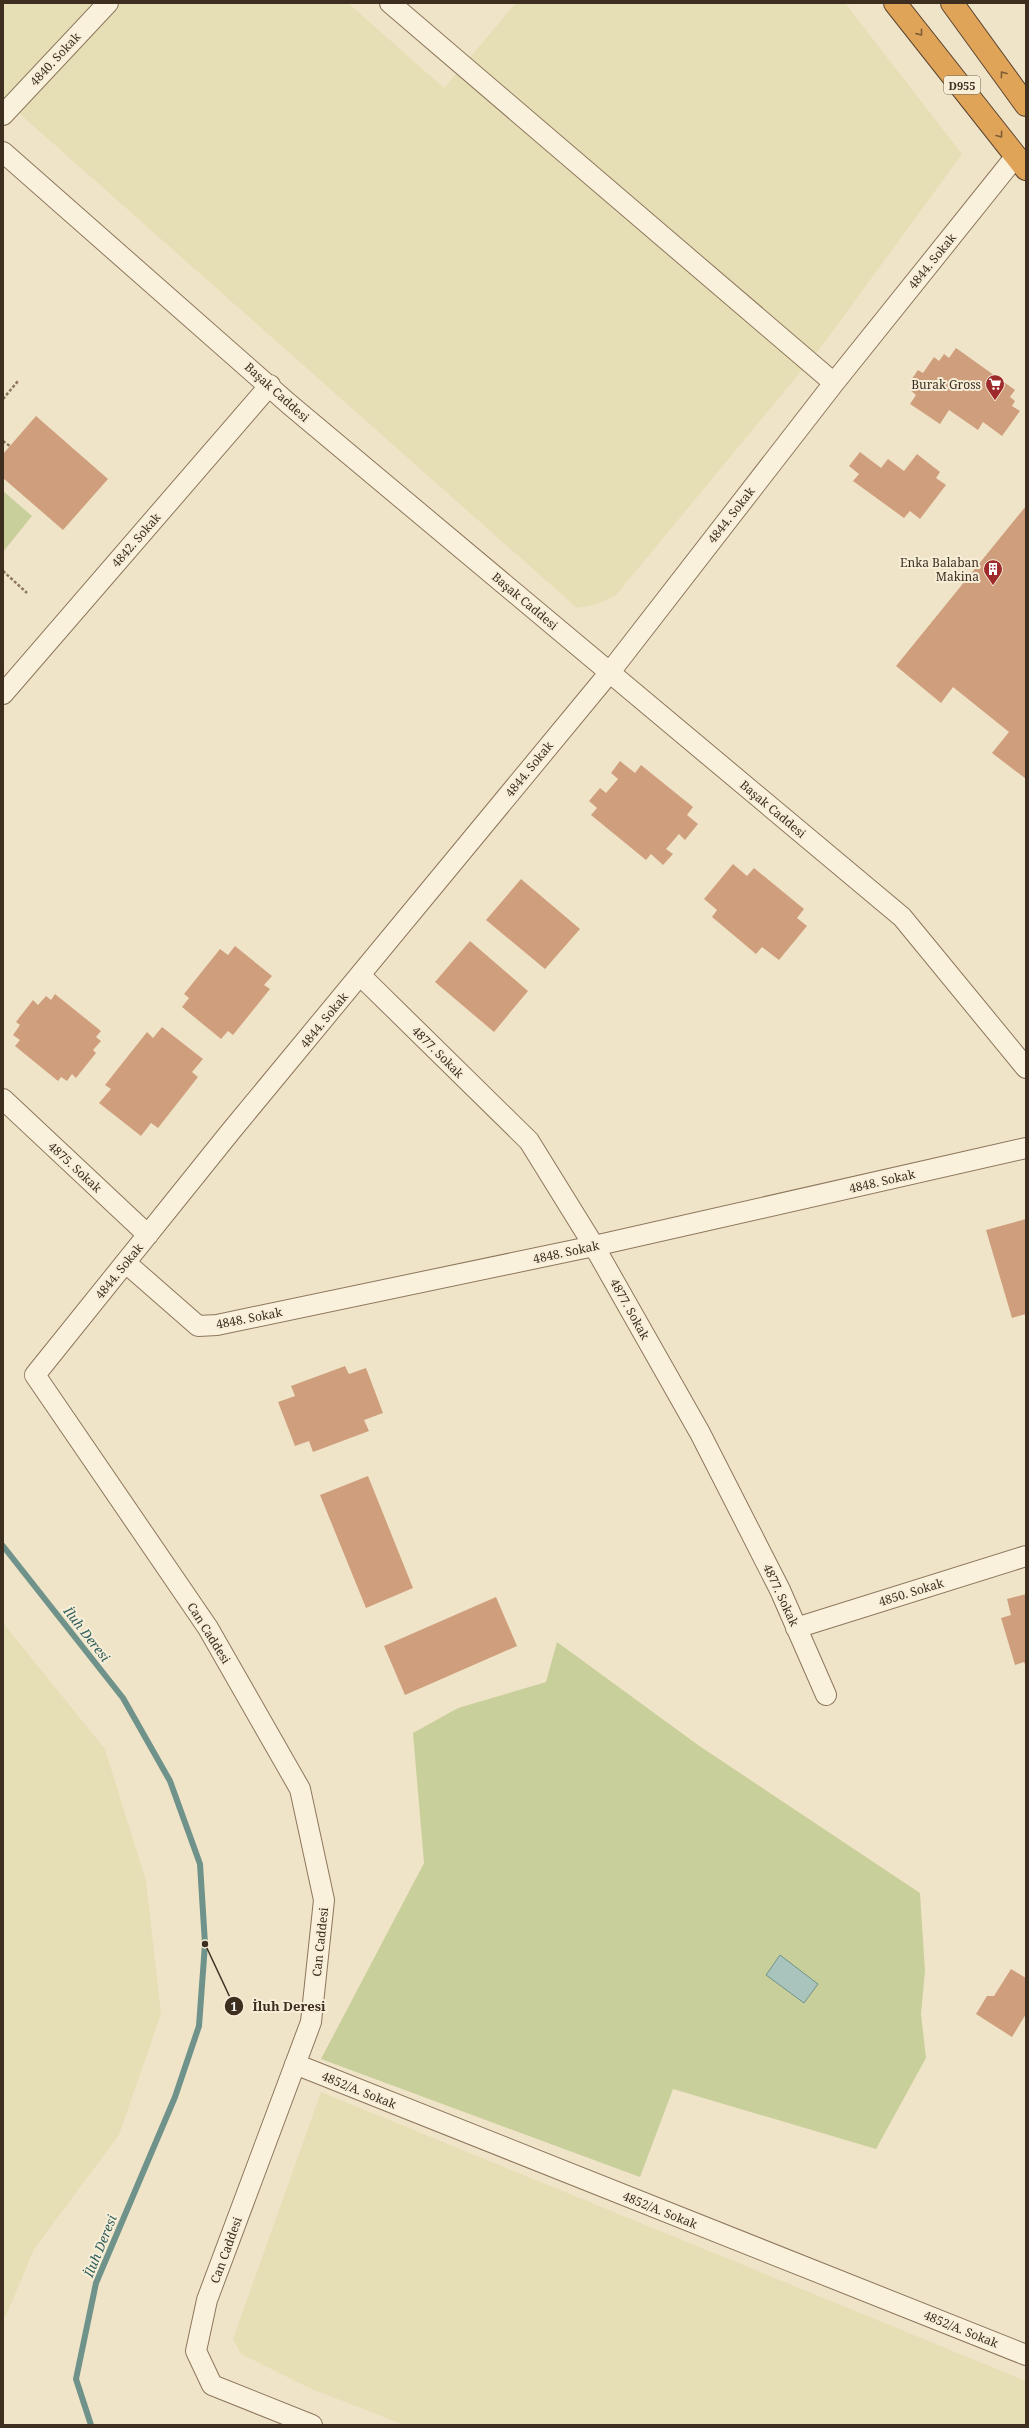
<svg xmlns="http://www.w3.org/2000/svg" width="1029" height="2428" font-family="'Noto Serif',serif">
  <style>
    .farmland { fill: #e6deb5 }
    .green { fill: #c9cf9b }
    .water { fill: #a9c4bc; stroke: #6f938a }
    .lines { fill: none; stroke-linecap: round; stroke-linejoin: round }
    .stream { stroke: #6f938a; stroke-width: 6 }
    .building { fill: #cf9f7d }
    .minor-casing { stroke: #8d765c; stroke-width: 22 }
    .highway-casing { stroke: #5b4430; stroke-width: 24 }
    .path { stroke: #8d765c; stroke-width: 2.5; stroke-dasharray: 3 2; stroke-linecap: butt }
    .minor { stroke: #faf1dc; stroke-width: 20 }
    .highway { stroke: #e0a458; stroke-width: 22 }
    .oneway { stroke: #7e5d36 }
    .labels { text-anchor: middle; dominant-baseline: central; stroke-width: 4; stroke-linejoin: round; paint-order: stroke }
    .shield { fill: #f7eed8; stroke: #756857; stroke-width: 1 }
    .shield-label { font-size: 11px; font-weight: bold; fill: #3d2e20 }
    .street-label { font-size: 12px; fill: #3d2e20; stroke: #f7eed8 }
    .poi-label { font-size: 12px; fill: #3d2e20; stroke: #f7eed8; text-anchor: end }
    .water-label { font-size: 13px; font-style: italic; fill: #2f5d5a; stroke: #f7eed8 }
    .leader { fill: none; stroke: #3d2e20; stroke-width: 1.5 }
    .callout-dot { fill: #3d2e20; stroke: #f7eed8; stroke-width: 1.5 }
    .mark-label { font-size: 12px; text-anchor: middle; font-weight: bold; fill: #fff }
    .callout-label { font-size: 13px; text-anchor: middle; font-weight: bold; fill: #3d2e20; stroke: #f7eed8; stroke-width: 4; stroke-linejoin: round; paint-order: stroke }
  </style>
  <rect width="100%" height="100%" fill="#f0e4c8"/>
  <path class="farmland" d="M3,3H348L444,88L516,3H845L962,154L822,346L616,595L595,605L577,608L3,99Z
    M3,1623L105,1749L146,1881L161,2014L119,2135L34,2249L6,2316L3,2317Z
    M321,2092L1026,2381V2425H404L307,2387L241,2354L233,2339Z"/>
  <path class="green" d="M3,491L32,516L3,552Z
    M557,1642L698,1745L920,1893L925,1971L921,2014L926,2058L876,2149L673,2089L640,2177L321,2059L424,1863L413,1733L458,1708L546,1682Z"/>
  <path class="water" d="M780,1955L818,1984L804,2003L766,1975Z"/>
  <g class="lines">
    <path class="stream" d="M3,1546L123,1698L170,1781L200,1864L205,1944L199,2026L175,2097L96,2283L76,2379L91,2425"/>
  </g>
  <path class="building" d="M956,348L1015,390L1010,397L1015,401L1012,406L1020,411L1002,436L983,422L978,430L949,410L940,424L910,404L916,395L910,390L915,383L911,380L918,370L923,373L934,357L939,361L944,354L949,358Z
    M36,416L108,479L63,530L3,478V454Z
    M860,452L881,468L888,459L904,471L917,454L940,472L936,478L946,485L920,519L910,511L904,518L853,481L859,474L849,466Z
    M1026,506V779L992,753L1009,732L953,687L941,703L896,666Z
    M620,761L635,773L641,765L693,807L687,815L698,824L685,840L679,834L666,849L673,854L663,865L651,854L646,860L591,815L597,808L589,801L600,788L606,793L618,779L611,773Z
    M733,864L747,876L754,868L804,909L797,918L807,926L779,960L762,947L756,954L712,917L717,910L704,899Z
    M521,879L580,929L545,969L486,920Z
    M470,941L528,991L494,1032L435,982Z
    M235,946L272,976L264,985L270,989L233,1035L228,1031L221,1039L182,1007L189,998L184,994L220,949L228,955Z
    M55,994L101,1031L96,1037L101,1041L93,1050L96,1053L76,1078L72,1074L67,1081L61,1077L58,1081L15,1046L20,1040L13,1035L20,1025L16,1022L33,1000L38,1005L46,996L51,1000Z
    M162,1027L203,1059L192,1072L198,1077L158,1128L151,1123L141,1136L99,1103L111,1089L105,1085L147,1032L153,1038Z
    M1026,1219V1314L1012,1318L986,1230Z
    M345,1366L349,1374L366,1368L383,1413L364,1420L369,1431L313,1452L309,1441L295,1446L278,1402L295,1396L291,1386Z
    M368,1476L413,1588L366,1608L320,1495Z
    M1026,1594V1666L1024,1662L1015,1665L1001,1618L1011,1615L1007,1599Z
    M496,1597L517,1646L405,1695L384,1646Z
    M1011,1969L1026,1978V2014L1012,2037L976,2014L987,1996H994Z"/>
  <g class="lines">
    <g class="minor-casing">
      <path id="minor" d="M390,3L834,383
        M3,115L108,3
        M3,152L289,404L902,917L1026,1068
        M3,694L270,385
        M360,975L529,1141L594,1246L700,1433L780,1590L826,1695
        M3,1099L148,1235
        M126,1263L198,1326L217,1325L594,1246L1026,1148
        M796,1628L1026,1556
        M295,2064L1026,2355
        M312,2425L212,2385L196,2351L207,2300L311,2022L324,1900L300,1789L208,1628L35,1375L231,1131L610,672L834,383L1016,156"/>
    </g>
    <g class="highway-casing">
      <path id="highway" d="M895,3L1026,169
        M952,3L1026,105"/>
    </g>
    <path class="path" d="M3,399L18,381
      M3,441L10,446
      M3,571L27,593"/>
    <use href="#minor" class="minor"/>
    <use href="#highway" class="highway"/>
  </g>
  <defs><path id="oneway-chevron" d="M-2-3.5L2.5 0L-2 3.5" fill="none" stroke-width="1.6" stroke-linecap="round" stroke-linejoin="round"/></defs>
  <g class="oneway">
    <use href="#oneway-chevron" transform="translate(920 33) rotate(51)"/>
    <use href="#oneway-chevron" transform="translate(1003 74) rotate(-126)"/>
    <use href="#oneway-chevron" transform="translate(1000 135) rotate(53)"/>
  </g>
  <defs>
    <g id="supermarket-pin" transform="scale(1)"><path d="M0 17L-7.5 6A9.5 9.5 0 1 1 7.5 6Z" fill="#9e2a2b" stroke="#f7eed8"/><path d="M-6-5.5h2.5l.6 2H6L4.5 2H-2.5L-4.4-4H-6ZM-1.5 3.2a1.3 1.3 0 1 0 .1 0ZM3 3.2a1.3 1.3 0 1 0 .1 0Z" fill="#fff"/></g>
    <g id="building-pin" transform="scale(1)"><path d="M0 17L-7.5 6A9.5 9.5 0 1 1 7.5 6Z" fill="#9e2a2b" stroke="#f7eed8"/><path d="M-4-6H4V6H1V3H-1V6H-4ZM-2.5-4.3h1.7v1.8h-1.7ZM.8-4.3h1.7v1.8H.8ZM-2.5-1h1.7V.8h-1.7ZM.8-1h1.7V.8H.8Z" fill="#fff"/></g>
  </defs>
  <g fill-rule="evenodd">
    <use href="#supermarket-pin" x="995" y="384"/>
    <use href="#building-pin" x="993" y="569"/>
  </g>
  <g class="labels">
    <rect class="shield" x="944" y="76" width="36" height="18" rx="3"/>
    <g class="shield-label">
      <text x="962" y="85">D955</text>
    </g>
    <g class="street-label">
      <text transform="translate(55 59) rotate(-47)">4840. Sokak</text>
      <text transform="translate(932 261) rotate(-51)">4844. Sokak</text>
      <text transform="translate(277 392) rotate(42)">Başak Caddesi</text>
      <text transform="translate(731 515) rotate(-52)">4844. Sokak</text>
      <text transform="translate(136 540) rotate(-49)">4842. Sokak</text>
      <text transform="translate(525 601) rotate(40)">Başak Caddesi</text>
      <text transform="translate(529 769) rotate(-51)">4844. Sokak</text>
      <text transform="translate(773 809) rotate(40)">Başak Caddesi</text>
      <text transform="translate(324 1020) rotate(-51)">4844. Sokak</text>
      <text transform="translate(438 1052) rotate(45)">4877. Sokak</text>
      <text transform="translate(75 1167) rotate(43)">4875. Sokak</text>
      <text transform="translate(882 1181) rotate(-13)">4848. Sokak</text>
      <text transform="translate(566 1252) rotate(-12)">4848. Sokak</text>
      <text transform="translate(119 1271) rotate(-51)">4844. Sokak</text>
      <text transform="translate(630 1309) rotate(61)">4877. Sokak</text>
      <text transform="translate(249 1318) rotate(-11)">4848. Sokak</text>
      <text transform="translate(911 1592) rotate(-17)">4850. Sokak</text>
      <text transform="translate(781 1595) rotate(65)">4877. Sokak</text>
      <text transform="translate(209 1633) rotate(58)">Can Caddesi</text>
      <text transform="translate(320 1942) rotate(-84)">Can Caddesi</text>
      <text transform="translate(359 2090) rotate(22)">4852/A. Sokak</text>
      <text transform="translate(660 2210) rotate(22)">4852/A. Sokak</text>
      <text transform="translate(226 2250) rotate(-70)">Can Caddesi</text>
      <text transform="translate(961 2329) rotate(22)">4852/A. Sokak</text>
    </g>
    <g class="poi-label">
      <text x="981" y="384">Burak Gross</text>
      <text x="979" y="562">Enka Balaban<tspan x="979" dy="14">Makina</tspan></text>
    </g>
    <g class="water-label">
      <text transform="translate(87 1634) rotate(52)">İluh Deresi</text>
      <text transform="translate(100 2246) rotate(-68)">İluh Deresi</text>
    </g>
  </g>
  <path class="leader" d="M205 1944L234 2006"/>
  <g class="callout-dot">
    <circle cx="205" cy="1944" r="4"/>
    <circle cx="234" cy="2006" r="10"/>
  </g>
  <g class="mark-label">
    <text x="234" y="2011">1</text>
  </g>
  <g class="callout-label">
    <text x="289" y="2011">İluh Deresi</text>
  </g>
  <rect width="1029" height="2428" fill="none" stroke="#3d2e20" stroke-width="8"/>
</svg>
